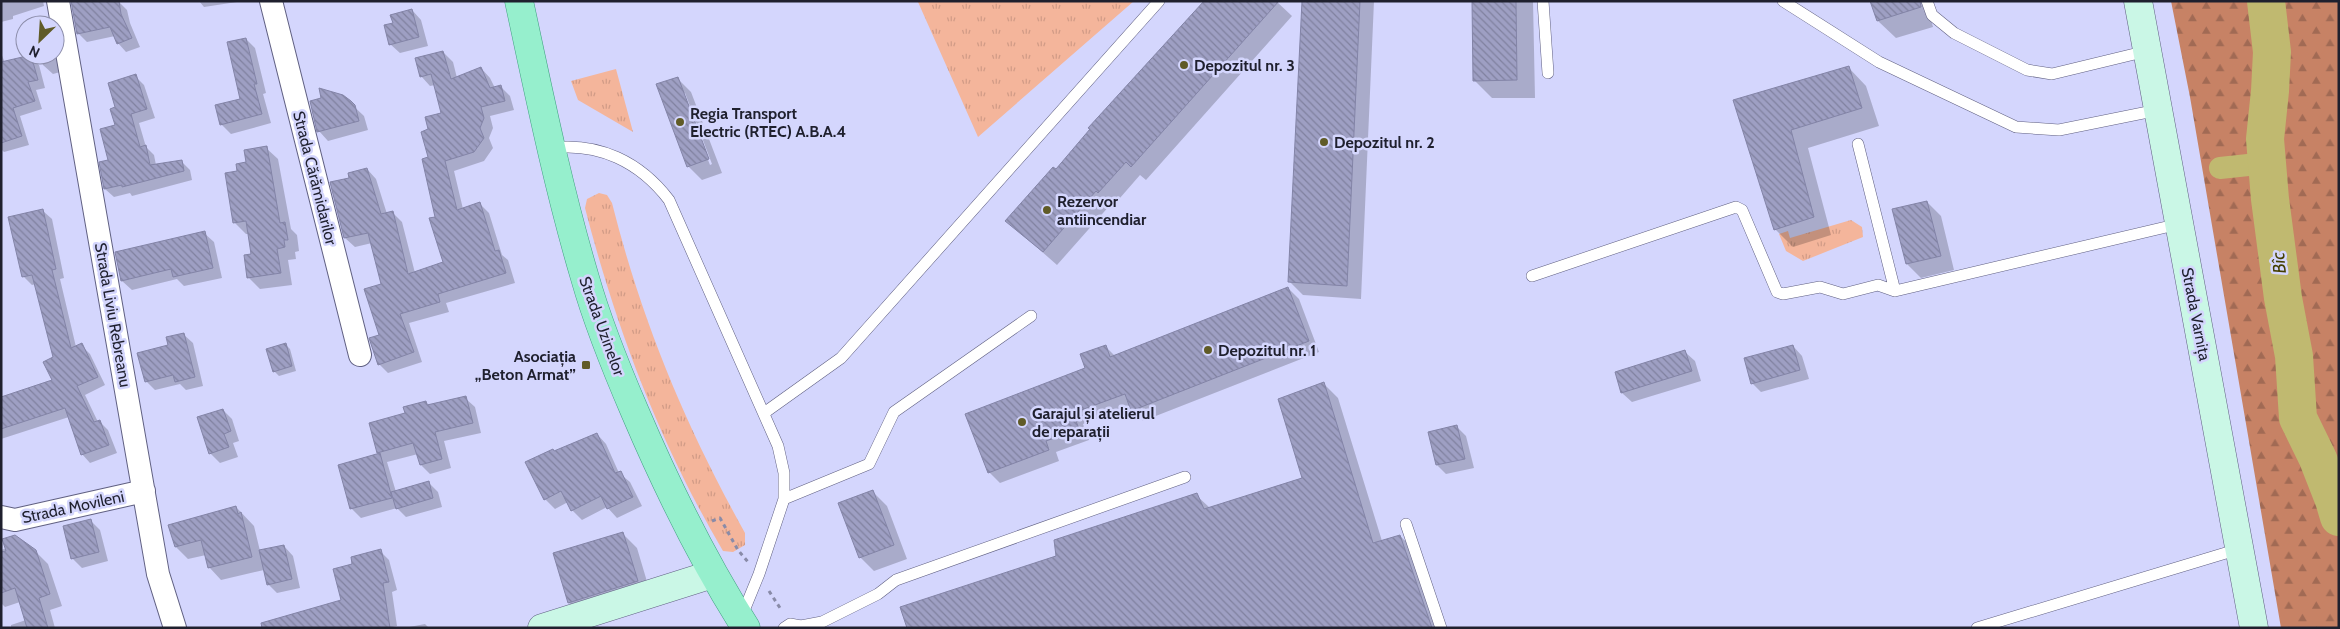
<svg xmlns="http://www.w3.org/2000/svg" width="2340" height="629" font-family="Cabin,sans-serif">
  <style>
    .grass { fill: url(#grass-tufts) }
    .forest { fill: url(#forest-firs) }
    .shadow { fill: #0003; fill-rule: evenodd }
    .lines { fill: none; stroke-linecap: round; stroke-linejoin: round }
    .canal { stroke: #c0b970; stroke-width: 22 }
    .river { stroke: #c0b970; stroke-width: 38 }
    .building { fill: url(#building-back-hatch); stroke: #8384a7 }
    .lane-casing { stroke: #606082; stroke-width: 12 }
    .street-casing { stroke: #606082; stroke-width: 24 }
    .secondary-casing { stroke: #606082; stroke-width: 29 }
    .primary-casing { stroke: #3f9f7f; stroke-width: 29 }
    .path { stroke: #898ba8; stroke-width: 3; stroke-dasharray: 4 4; stroke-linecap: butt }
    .lane { stroke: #fff; stroke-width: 11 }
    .street { stroke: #fff; stroke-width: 22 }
    .secondary { stroke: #caf7e6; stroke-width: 28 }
    .primary { stroke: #96efcd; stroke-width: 28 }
    .poi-dot { fill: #605b27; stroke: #d4d6fd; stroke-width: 2 }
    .labels { text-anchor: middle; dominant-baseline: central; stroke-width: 5; stroke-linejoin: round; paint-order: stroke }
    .poi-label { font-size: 16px; font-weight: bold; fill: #1f202e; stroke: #d4d6fd; text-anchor: start }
    .street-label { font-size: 16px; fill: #1f202e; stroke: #d4d6fd }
    .water-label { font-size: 18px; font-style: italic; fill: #443f02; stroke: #d4d6fd }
  </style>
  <defs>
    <pattern id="grass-tufts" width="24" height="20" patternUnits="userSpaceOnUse" patternTransform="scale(1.25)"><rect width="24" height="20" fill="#f4b59b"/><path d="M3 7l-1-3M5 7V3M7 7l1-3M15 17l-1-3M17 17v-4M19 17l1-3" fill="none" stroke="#d19b86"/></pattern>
    <pattern id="forest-firs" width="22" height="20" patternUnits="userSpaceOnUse" patternTransform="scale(1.25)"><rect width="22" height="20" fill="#c78265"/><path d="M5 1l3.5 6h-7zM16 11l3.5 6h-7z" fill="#a16a54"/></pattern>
    <pattern id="building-back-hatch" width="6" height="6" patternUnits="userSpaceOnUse" patternTransform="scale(1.25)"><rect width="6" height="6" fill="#9e9fc3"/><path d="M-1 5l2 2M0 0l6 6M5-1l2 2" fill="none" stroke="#80819f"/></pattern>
  </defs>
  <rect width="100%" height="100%" fill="#d4d6fd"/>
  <path class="grass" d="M921,1H1134L978,137L918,2Z
    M616,69L633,132L578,100L571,81Z
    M599,193L607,195L612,203C642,322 685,425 745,533V545L733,552L723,551C660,444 616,328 585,208L587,199Z
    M1851,220L1862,227L1863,237L1803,261L1786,251L1779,234L1788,231L1790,238Z"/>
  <path class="forest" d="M2171,1H2339V628H2281L2190,97Z"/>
  <path class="shadow" d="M1,1H43L44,6L13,16V19L1,22Z
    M118,1L127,10L130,23L140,47L126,52L118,43L115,36L87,42L78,33Z
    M199,1H237V2L204,7Z
    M1276,1L1292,16L1146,180L1140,175L1113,206L1111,204L1057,265L1007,221L1056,171Z
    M1303,1H1374L1361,299L1303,295L1289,281Z
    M1473,1H1533L1535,98H1492L1474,80Z
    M1872,1H1926L1933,27L1896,38L1878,21Z
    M412,10L421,20L428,46L400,53L390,44L394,23Z
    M246,39L255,48L266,93L263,94L271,123L231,134L221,124L241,100Z
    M55,41L64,71L53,74L43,65L41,55H55Z
    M443,52L453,62L457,78L481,68L490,78L495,88L501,87L510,96L514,110L490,116L493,128L489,138L493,148L484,161L454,171L463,209L480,204L489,213L502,255L508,260L515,283L446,303L449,312L409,323L422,362L388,373L379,364L382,285L372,243L355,247L345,238L350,179L367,169L376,179L387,214L393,213L402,222L415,273L444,262L429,158L430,130L443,114L435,85L430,86L421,76Z
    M1,53L5,63L30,56L39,65L45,88L36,90L42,109L20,116L29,145L4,152L1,149Z
    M1849,68L1866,86L1879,126L1808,148L1831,235L1793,247L1775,229L1735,101Z
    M135,76L144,85L155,118L139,123L146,147L154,155L156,165L181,161L190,170L192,180L132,196L130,193L114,197L105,189L116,126L117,108Z
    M677,78L691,92L722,173L702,180L688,166ZM682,93H685L712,164L710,165Z
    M346,99L364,116L368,130L328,141L319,131Z
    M266,148L278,159L291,229L297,235L299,251L295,252L296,259L288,260L292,285L260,289L248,277L252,255L249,234H246L234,222L239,172Z
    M1927,202L1941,216L1954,270L1921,278L1907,264Z
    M43,211L52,219L64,278L60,279L76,347L81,345L90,354L105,385L85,395L98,422L99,421L108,430L117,453L90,463L82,454L69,417L1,439V398L54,380V358L36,284L32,285L23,276Z
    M204,233L214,242L222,278L184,286L177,279L132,290L122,281L117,253Z
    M1288,288L1299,299L1319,352L1143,421L1131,406L1083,424L1089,440L1056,452L1059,461L1000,483L989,472L1087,369L1105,346L1115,356Z
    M183,334L193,343L203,386L186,390L180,384L155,390L146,381L169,346Z
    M285,344L290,349L296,371L279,376L274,371Z
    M1793,346L1802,356L1809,379L1761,392L1752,383Z
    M1685,352L1695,361L1701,381L1632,402L1622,393Z
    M1324,384L1338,398L1382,541L1400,536L1415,550L1441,628H908L1196,495L1210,508L1304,479Z
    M465,398L475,407L481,433L444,441L451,468L430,474L421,465L418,454L387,462L396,492L428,482L438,492L442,507L406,517L397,508L361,518L351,508L380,455L378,452L407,414L426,402L430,406Z
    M223,410L232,419L239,441L233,443L238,457L220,463L210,453Z
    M1457,427L1466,436L1474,468L1446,474L1437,465Z
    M597,434L606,444L619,473L630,482L642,506L617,518L607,507L582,520L572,510L568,502L555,509L545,499L555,452Z
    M873,492L887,506L907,559L874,571L860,557Z
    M236,507L254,526L260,551L284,546L293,556L300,588L277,593L268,584L264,570L221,580L209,567L206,555L188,559L176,547L170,526Z
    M91,521L100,530L108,561L82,568L72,558Z
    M623,534L637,548L651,595L583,617L569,603L554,554Z
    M7,548L35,551L48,564L62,606L50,610L55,628H11V625L26,620L20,602L5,607L1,603V550Z
    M380,551L389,560L397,590L392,592L397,626L387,628L342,601L354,565Z
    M425,624L429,628H404Z"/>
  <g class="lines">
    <path class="canal" d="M2220,168L2267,163"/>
    <path class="river" d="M2266,1L2272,52L2270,91L2265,139L2270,199L2283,298L2294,356L2298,418L2318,459L2334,500L2339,517"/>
  </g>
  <path class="building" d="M71,1H119L121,14L132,38L117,44L110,27L77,34Z
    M1204,1H1279L1131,167L1126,162L1098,193L1096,191L1043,252L1005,221L1053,167L1056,169L1090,129L1088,128Z
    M1302,1H1360L1347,286L1288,282Z
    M1472,1H1516L1517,80L1473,81Z
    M1870,1H1920L1921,7L1877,21Z
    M412,9L419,37L389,45L384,25L393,23L390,15Z
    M246,38L257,84H254L262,114L220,125L215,105L240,99L227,42Z
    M443,51L451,79L481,67L490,88L501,85L505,101L481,107L484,118L480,128L484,138L474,152L445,161L457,210L480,202L495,251L499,250L506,273L438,294L440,302L400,314L414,352L378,365L369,338L379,335L364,289L381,284L368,233L344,238L330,182L349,178L348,173L367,168L381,214L393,211L408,274L443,262L429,218L435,217L422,159L428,157L421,132L428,129L425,117L441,113L431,74L420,77L415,58Z
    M31,55L38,80L28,82L35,101L13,108L22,136L1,143V62Z
    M1849,66L1862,108L1791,130L1814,217L1774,230L1733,100Z
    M136,74L147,109L131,114L140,147L146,145L150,165L182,160L184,171L122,187V185L104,189L99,162L108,160L100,129L115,125L110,109L115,107L108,83Z
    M678,77L709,159L687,167L656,84Z
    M319,88L343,95L351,101L355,105L359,121L317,132L310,101L321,98Z
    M267,146L280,223L285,222L288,240H284L285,247L277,249L281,273L247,278L244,255L251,254L246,221L233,223L225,173L237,171L236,164L246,162L244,150Z
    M1927,201L1941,256L1906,264L1892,209Z
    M43,209L56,269L52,270L71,348L82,343L98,377L77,386L94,422L100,420L109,445L81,455L65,408L1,429V397L52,380L43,362L53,357L32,275L22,277L8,217Z
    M205,231L213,268L173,277L171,269L121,281L115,252Z
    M1288,287L1309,341L1131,411L1125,394L1073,413L1079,429L1046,441L1049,450L988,473L965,414L1085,368L1080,354L1106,345L1110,357Z
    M184,333L195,377L175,382L173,375L145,382L137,353L168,345L166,337Z
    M286,343L292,366L273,372L266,349Z
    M1793,345L1800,370L1751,384L1744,358Z
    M1685,350L1692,371L1621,393L1615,372Z
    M1324,382L1373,543L1400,535L1432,628H907L900,607L1056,556L1054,540L1197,493L1204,509L1302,478L1278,399Z
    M466,396L473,423L435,432L442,459L420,465L413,443L377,453L369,423L405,413L403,407L426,401L427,405Z
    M223,409L231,431L224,434L229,447L209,454L197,417Z
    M1457,425L1465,459L1436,465L1428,432Z
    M597,433L615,473L621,471L633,497L607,509L601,496L571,511L561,491L544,500L525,462L553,449L554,451Z
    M380,453L392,498L350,509L338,465Z
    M429,481L433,498L396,509L391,492Z
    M873,490L894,545L859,558L838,503Z
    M236,506L238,514L241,512L252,557L208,568L201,540L175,547L168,525Z
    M91,519L99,552L71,559L63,526Z
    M623,532L638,581L568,603L553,553Z
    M15,535L36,550L50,594L39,598L48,628H27L15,588L1,593V552L6,551L2,539Z
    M284,545L292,579L267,585L259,550Z
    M381,549L389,582L383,583L390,628H262L261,623L341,600L333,569L352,564L351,557Z"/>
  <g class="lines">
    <g class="lane-casing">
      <path id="lane" d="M1543,1L1548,73
        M1783,1L1879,62L2016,127L2059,130L2158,110
        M1927,1L1932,15L1954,33L2027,70L2052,74L2147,51
        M1858,144L1895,291
        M551,148C599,142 640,162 669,200L778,446L784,473V499L759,574L741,618
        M1532,276L1736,207L1742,210L1777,292L1783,294L1820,287L1843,294L1878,285L1895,291L2179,224
        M764,413L841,358L1159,1
        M784,499L869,464L894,412L1031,316
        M1406,524L1441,628
        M784,628L790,624L801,626L822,622L878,594L896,580L1185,477
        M1977,628L2239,549"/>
    </g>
    <g class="street-casing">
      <path id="street" d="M58,1L158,574L175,628
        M271,1L360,355
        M1,517L15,520L144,491"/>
    </g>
    <g class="secondary-casing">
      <path id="secondary" d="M2138,1L2254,628
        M542,628L713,574"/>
    </g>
    <g class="primary-casing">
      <path id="primary" d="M519,1C539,94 558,187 585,278C598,324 616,368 635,412C667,487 702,559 746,628"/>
    </g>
    <path class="path" d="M712,521L720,518L738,550L748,562
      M769,591L782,611"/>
    <use href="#lane" class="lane"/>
    <use href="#street" class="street"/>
    <use href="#secondary" class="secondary"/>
    <use href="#primary" class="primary"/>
  </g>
  <g class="poi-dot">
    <circle cx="1184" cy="65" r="5"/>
    <circle cx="680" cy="122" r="5"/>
    <circle cx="1324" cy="142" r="5"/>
    <circle cx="1047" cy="210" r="5"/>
    <circle cx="1208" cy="350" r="5"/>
    <rect x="581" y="360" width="10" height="10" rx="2.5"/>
    <circle cx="1022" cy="422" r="5"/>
  </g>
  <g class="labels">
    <g class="poi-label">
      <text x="1194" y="65">Depozitul nr. 3</text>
      <text x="690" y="113">Regia Transport<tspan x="690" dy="18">Electric (RTEC) A.B.A.4</tspan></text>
      <text x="1334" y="142">Depozitul nr. 2</text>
      <text x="1057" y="201">Rezervor<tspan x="1057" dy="18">antiincendiar</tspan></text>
      <text x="1218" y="350">Depozitul nr. 1</text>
      <text x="576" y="356" text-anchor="end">Asociația<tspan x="576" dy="18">„Beton Armat”</tspan></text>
      <text x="1032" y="413">Garajul și atelierul<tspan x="1032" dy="18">de reparații</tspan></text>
    </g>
    <g class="street-label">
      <text transform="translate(315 178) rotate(76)">Strada Cărămidarilor</text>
      <text transform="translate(2196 314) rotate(79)">Strada Varnița</text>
      <text transform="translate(113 315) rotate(80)">Strada Liviu Rebreanu</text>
      <text transform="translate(602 326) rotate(70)">Strada Uzinelor</text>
      <text transform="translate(73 507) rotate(-12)">Strada Movileni</text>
    </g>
    <g class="water-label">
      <text transform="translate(2279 263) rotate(-96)">Bîc</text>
    </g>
  </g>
  <rect width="2340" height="629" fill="none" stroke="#1f202e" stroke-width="5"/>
  <g transform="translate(40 40) rotate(205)"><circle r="24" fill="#d4d6fd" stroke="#8c8daa"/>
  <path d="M0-4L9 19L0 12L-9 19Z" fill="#605b27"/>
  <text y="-8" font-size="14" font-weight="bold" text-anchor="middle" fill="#1f202e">N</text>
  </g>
</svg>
